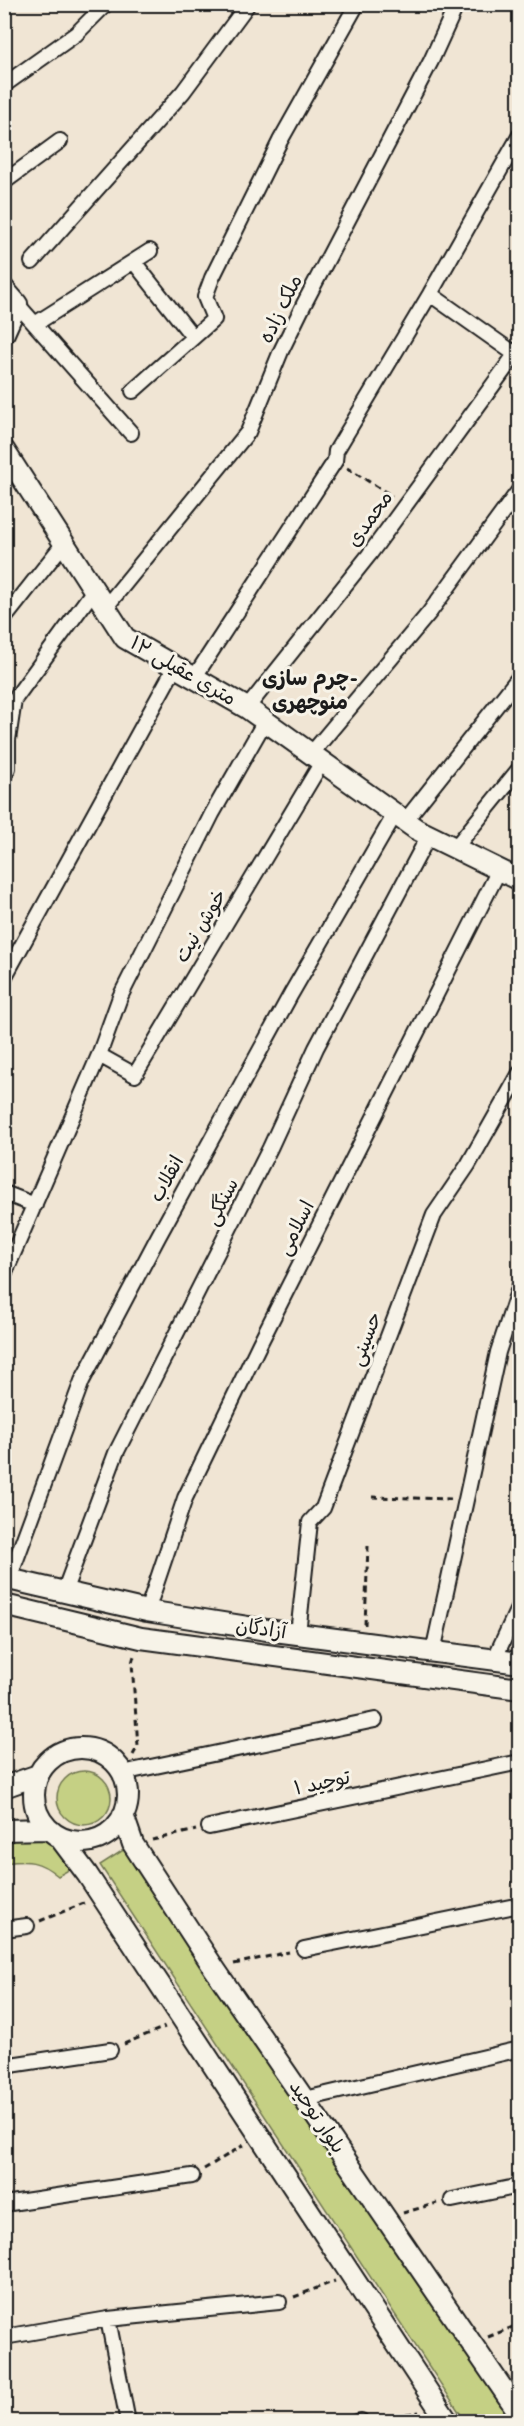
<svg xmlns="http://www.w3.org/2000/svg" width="524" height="2426" font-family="'Balsamiq Sans','Playpen Sans Arabic',sans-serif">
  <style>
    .green { fill: #c5d084; stroke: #707650; stroke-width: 1.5 }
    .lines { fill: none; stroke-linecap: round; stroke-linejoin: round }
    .street-casing { stroke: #1c1c1c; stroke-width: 18 }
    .secondary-casing { stroke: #1c1c1c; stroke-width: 24 }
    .path { stroke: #1c1c1c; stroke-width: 3; stroke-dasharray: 6 4.5; stroke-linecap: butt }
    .street { stroke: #f7f3e8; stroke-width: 14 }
    .secondary { stroke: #f7f3e8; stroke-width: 20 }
    .labels { text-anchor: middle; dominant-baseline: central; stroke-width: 6; stroke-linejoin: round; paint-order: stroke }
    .street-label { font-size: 20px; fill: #1c1c1c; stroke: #f7f3e8 }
    .neighbourhood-label { font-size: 21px; font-weight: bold; fill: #1c1c1c; stroke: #f7f3e8 }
  </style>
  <rect width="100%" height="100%" fill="#f0e5d4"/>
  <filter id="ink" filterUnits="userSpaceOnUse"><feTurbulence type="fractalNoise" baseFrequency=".0167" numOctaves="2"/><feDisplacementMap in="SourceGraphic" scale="12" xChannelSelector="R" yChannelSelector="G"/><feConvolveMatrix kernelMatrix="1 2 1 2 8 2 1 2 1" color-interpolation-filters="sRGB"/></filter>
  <g filter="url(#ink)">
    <path class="green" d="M57 1798a27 27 0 1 1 54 0a27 27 0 1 1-54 0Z
      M26,1836C49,1840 57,1842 71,1862L67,1871L58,1876C39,1860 28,1860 5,1863L4,1838Z
      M128,1847L511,2421H465L100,1865Z"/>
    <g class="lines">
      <g class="street-casing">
        <path id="street" d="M4,85L76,34L106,4
          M4,182L60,141
          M32,262L183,92L248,4
          M134,262L193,337
          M430,294L515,354
          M17,304L131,433
          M35,324L150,251
          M133,391L214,319L205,297L212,278L280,141L357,4
          M105,608L248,432L281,351L304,304L431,61L457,4
          M4,619L64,543
          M194,678L335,461L336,451L430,294L520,135
          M247,708L369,555L520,348
          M311,754L429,613L520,489
          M4,776L8,768V740L14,700L94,590
          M405,821L520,676
          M455,848L520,768
          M4,978L175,667
          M99,1055L135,1075L322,762
          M4,1193L35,1205
          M4,1275L99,1055L120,997L212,814L265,721
          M9,1579L82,1381L158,1237L291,994L395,814
          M64,1592L116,1453L270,1148L316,1048L429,835
          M147,1611L185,1498L260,1343L499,870
          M298,1634L310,1522L323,1508L434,1215L468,1165L520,1073
          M433,1652L498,1352L520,1285
          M494,1660L520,1604
          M122,1773L375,1720
          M209,1827L520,1762
          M4,1929L27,1926
          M304,1949L520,1905
          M4,2066L110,2050
          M305,2099L520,2049
          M452,2200L520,2186
          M4,2204L192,2176
          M108,2319L128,2422
          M4,2337L108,2319L279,2302
          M356,2422L361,2421"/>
      </g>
      <g class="secondary-casing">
        <path id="secondary" d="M4,289L17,304L4,333
          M4,450L125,638L247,708L416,829L520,880
          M4,1578L147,1611L267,1630L520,1663
          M4,1605L141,1638L520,1689
          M34 1795a47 47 0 1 1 94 0a47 47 0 1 1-94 0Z
          M4,1787L38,1775
          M123,1815L133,1844L214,1968L520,2414
          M4,1830L48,1829
          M60,1838L87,1874L448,2422"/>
      </g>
      <path class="path" d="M347,468L392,496
        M372,1497L451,1499
        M365,1625L368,1546
        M133,1755L138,1746L132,1663L134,1656
        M152,1840L196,1830
        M40,1921L84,1903
        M234,1964L289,1952
        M124,2044L165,2027
        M204,2169L244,2145
        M403,2213L437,2203
        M294,2297L335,2281
        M488,2337L520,2324
        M375,2419L419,2412"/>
      <use href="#street" class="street"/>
      <use href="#secondary" class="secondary"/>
    </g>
  </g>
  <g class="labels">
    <g class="street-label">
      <text transform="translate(281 309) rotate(-64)">ملک زاده</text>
      <text transform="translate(370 519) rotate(-54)">محمدی</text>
      <text transform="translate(183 671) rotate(30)">۱۲ متری عقیلی</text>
      <text transform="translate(201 926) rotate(-59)">خوش نیت</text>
      <text transform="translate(167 1179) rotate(-61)">انقلاب</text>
      <text transform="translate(222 1202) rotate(-63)">سنگکی</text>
      <text transform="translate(296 1228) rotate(-63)">اسلامی</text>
      <text transform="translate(366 1339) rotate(-69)">حسینی</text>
      <text transform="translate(261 1629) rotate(8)">آزادگان</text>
      <text transform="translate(322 1783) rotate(-12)">توحید ۱</text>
      <text transform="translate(317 2117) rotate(56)">بلوار توحید</text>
    </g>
    <g class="neighbourhood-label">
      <text x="310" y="678">چرم سازی-<tspan x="310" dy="24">منوچهری</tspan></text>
    </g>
  </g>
  <rect width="524" height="2426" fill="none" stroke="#f7f3e8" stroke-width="24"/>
  <rect x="12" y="12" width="500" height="2402" fill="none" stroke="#1c1c1c" stroke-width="2" filter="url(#ink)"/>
</svg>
